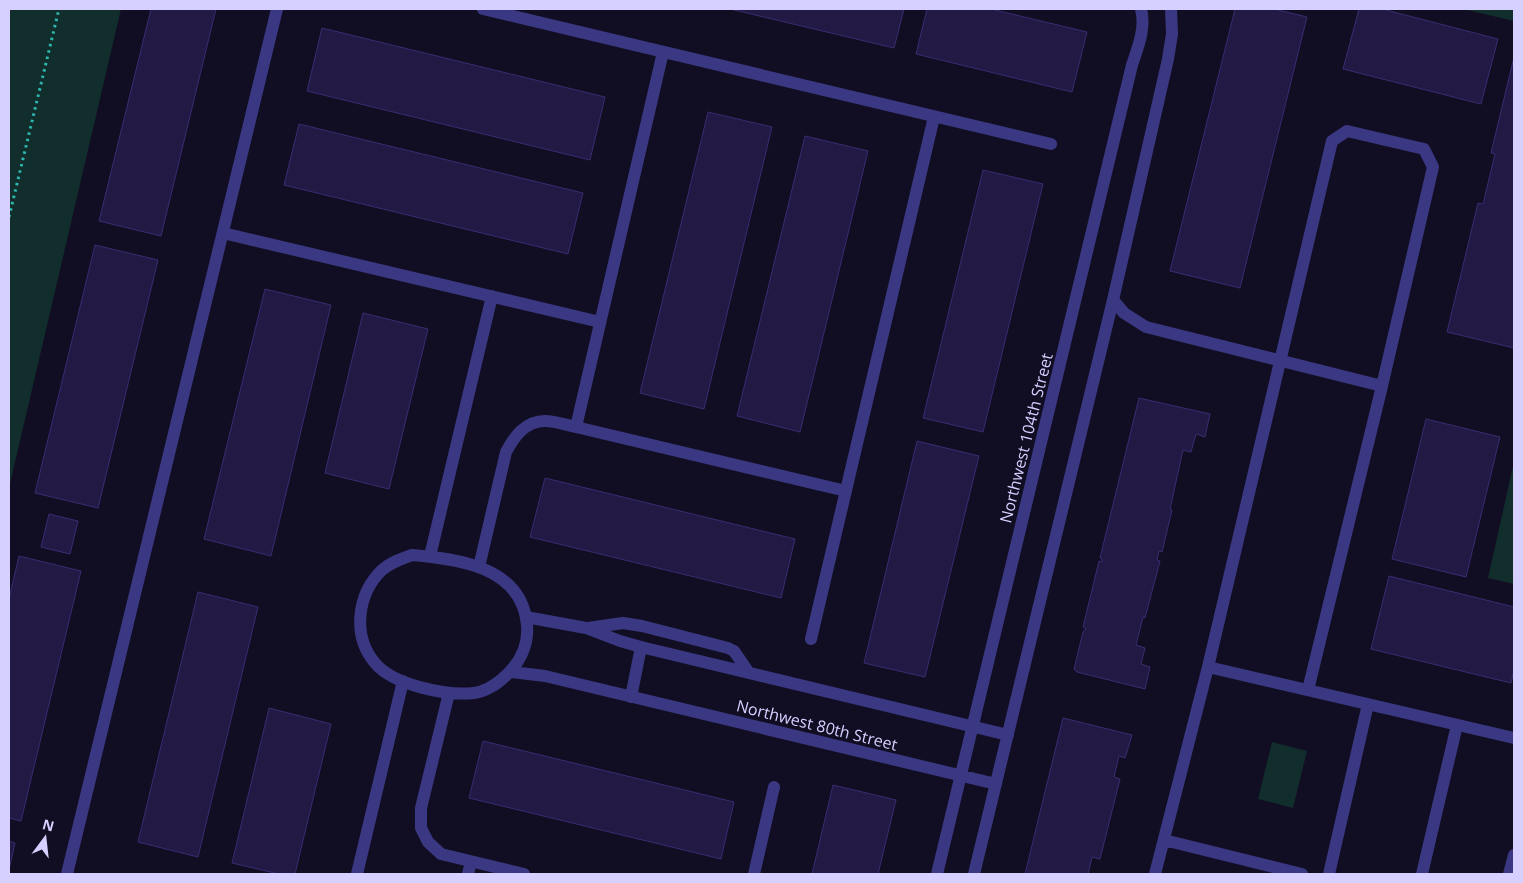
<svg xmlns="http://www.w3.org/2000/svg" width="1523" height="883" font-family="'Open Sans',sans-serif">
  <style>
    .green { fill: #112d2c }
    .building { fill: #221a44; stroke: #392c71 }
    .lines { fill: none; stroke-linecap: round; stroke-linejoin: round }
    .path { stroke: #2db6ad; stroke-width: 3; stroke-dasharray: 2.5 4; stroke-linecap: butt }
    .minor { stroke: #3b3883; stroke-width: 12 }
    .labels { text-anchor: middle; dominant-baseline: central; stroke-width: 4; stroke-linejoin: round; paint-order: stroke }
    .street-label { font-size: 16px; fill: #d5d0ff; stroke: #110e23 }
  </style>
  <rect width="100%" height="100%" fill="#110e23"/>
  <path class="green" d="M9,9H121L9,488Z
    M1463,9H1514V21Z
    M1514,462V584L1488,578Z
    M1272,742L1307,751L1293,808L1258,799Z"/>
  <path class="building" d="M151,9H216L161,236L99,221Z
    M730,9H904L894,48Z
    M927,9H991L1087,32L1072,92L916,54Z
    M1235,9H1274L1307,17L1240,288L1170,271Z
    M1359,9H1382L1498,39L1481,104L1343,69Z
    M322,28L605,97L590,160L307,91Z
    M1514,57V348L1447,332L1478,203L1483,204L1495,154L1491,153Z
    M708,112L772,127L704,409L640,393Z
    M299,124L583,193L568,254L284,185Z
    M805,136L868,151L800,432L737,416Z
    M983,170L1043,184L983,432L923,418Z
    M95,245L158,260L98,508L35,493Z
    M265,289L331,305L271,556L204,539Z
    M363,313L428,329L389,489L325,473Z
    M1139,398L1210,414L1205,437L1196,434L1191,452L1183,450L1170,509L1172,510L1162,552L1159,551L1157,560L1160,561L1145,618L1143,617L1136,645L1145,648L1141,664L1150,667L1145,689L1077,672L1074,669L1083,632L1086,629L1083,627L1099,561L1102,562V559L1100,558Z
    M1426,419L1500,437L1466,577L1392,559Z
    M917,441L979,456L925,677L864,663Z
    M545,478L795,539L781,598L530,537Z
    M49,514L78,521L70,554L41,547Z
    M19,556L81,571L21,821L9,818V599Z
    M1389,576L1514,607V671L1511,683L1371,649Z
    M198,592L258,607L198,857L138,842Z
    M269,708L331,724L295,874H279L232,863Z
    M1063,718L1132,735L1125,758L1119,756L1114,777L1120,779L1100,859L1092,857L1088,874H1025Z
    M483,741L734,802L721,859L469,798Z
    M833,785L896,800L878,874H812Z
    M9,841L15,843L9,870Z"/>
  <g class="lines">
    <path class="path" d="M9,217L59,9"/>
    <path class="minor" d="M483,9L1051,144
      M223,233L600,322
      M1113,300L1124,313L1146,327L1382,386L1433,167L1424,149L1347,131L1332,141L1208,667
      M576,427L663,52
      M412,555C459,559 522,567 527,625C529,647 518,666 501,680C494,686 483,692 474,693C446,696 393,685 375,663C352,636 357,594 382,570C391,562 401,559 412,555Z
      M430,556L492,296
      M479,567L506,452C514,437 525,421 545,421C555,421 566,425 576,427L846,491
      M526,617L586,628L620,641L641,647L1008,735
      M588,628L623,623L642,626L728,648L734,651L749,673
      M811,639L934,117
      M512,672L545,676L996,784
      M1308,690L1382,386
      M449,693L421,808V828L428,842L441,854L524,874
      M631,697L641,647
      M1164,840L1302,874
      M67,874L277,9
      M357,874L403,681
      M468,874L471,862
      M754,874L774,787
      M937,874L1132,65C1138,47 1146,28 1141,9
      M974,874L1113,300L1168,59L1172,34L1171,9
      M1155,874L1208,667L1514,738
      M1329,874L1368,704
      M1422,874L1457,725
      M1509,874L1514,855"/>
  </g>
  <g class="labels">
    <g class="street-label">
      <text transform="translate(1026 438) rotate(-76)">Northwest 104th Street</text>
      <text transform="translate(817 725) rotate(14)">Northwest 80th Street</text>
    </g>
  </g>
  <rect width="1523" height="883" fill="none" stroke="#d5d0ff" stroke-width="20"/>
  <g transform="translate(45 838) rotate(15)" stroke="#110e23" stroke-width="4" paint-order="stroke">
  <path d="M0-4L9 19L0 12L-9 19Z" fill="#d5d0ff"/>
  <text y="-8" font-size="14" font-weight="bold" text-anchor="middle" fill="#d5d0ff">N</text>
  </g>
</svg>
